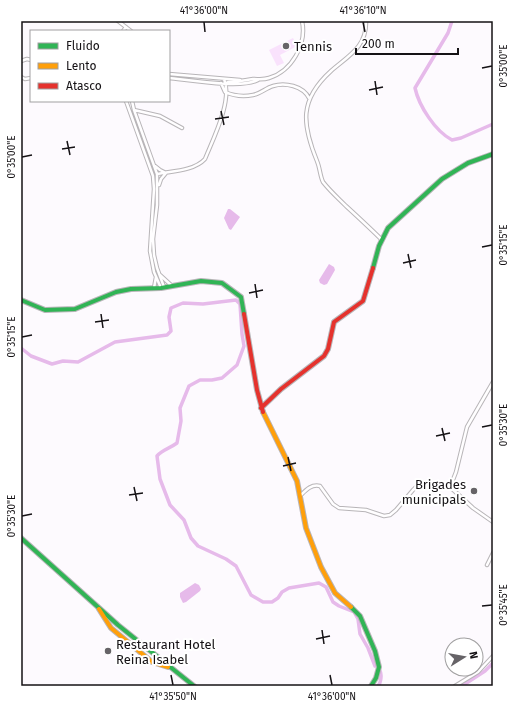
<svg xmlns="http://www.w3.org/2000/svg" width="514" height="707" font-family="'Fira Sans',sans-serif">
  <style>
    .green { fill: #f9e2fc }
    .water { fill: #e6baea }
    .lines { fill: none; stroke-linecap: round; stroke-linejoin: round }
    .canal { stroke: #e6baea; stroke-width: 3.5 }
    .street-casing { stroke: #b8b5b8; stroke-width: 4.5 }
    .fast-casing { stroke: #b8b5b8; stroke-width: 6 }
    .slow-casing { stroke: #b8b5b8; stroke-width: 6 }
    .jam-casing { stroke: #b8b5b8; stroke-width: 6 }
    .street { stroke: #fffeff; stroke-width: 2.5 }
    .fast { stroke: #30b455; stroke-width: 4 }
    .slow { stroke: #ff9f0a; stroke-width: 4 }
    .jam { stroke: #e5322d; stroke-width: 4 }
    .ticks { fill: none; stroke: #151215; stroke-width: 1.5 }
    .poi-dot { fill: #666367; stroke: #fff; stroke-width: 1.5 }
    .labels { text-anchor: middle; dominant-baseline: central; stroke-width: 4; stroke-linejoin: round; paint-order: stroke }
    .poi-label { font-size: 13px; fill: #151215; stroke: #fff; text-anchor: start }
    .neatline { fill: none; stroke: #151215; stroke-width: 1.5 }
    .ticks-label { font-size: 10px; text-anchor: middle; fill: #151215 }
  </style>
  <rect width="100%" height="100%" fill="#fdfafe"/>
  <path class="green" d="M293,38L297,46L280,55L284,63L277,66L269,50Z"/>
  <path class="water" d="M228,209H230L240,217L231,230L229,229L224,218Z
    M329,264L334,267L335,270L327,284L324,285L320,283L319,280Z
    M195,583L199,585L201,589L200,591L186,602L183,603L180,597V593Z"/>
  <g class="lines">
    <path class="canal" d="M452,21L448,33L415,88C419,106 435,131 452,140L461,138L493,124
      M21,348L31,356L52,364L63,361L78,362L115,342L167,335L171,331L169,317L171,308L183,303L203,304L236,300L240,304L242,334L244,346L237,365L222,378L212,380H200L189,386L180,408L181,421L177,443C169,449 163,449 157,456L160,479L170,505L184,520L191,538L198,546L226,559L236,566L251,595L263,602H272L278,598L282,592L289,588L319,583L326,587L333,602L339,606L354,612L358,619L360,634L368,648L375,666
      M378,686C381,683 382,674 380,671
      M462,686L485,671L493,663"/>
    <g class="street-casing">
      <path id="street" d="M118,21L131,31
        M366,21C367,47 348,56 331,71C299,100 302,124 317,161C320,168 320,176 323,182C330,191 338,198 346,206C358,217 370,228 382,240
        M123,31L126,27
        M21,61L27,59L31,60
        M169,74L240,80
        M21,77L25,79L31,78
        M169,78C189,80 242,89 258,80
        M221,83L225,92C234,96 243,97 253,95C260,94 266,88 273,86C285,82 303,86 309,98
        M226,83L228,82C237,82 245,80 253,79C259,79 263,80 269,78C292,71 307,44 302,21
        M126,101L153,176L154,189L150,251L154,272L161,288
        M132,101L134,110L157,174V205L153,239L154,255L157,268L164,287
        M134,110L160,116L182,128
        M155,166L160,170L164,172
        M157,174C172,171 194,171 205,159C213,139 233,100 224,79
        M159,185L161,179L166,173
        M160,275L172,286
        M154,288L156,277
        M449,486L473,508L493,522
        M300,496C306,490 311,484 320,486L333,504L339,508L366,510L384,516L390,515L396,510L413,490L418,485L424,484L446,487L451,485L456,472L467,427L493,382
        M487,565L493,553
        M455,686L478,672L493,656"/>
    </g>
    <g class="fast-casing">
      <path id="fast" d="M373,268L379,246L388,228L442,179L468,163L493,154
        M21,300L45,310L75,309L116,292L131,289L161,288L201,281L222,283L241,297L244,314
        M21,538L118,625L194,686
        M351,607L360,616L375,651L379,667L376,678L371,686"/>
    </g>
    <g class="slow-casing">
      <path id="slow" d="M263,412L297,481L306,528L321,567L335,593L351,607
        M99,609L111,628L152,662L168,667"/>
    </g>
    <g class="jam-casing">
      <path id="jam" d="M244,314L257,390L263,412
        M261,408L281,389L324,356L328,349L334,322L363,301L373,268"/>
    </g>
    <use href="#street" class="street"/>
    <use href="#fast" class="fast"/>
    <use href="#slow" class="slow"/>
    <use href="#jam" class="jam"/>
  </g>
  <path class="ticks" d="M204,22L205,32M363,22L365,32M482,68L492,66M375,81L377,95M369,90L383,87M221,111L224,125M215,119L229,117M67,141L70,155M62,149L75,147M22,157L32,155M482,247L492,245M408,254L411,268M403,263L416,260M255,284L257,298M249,293L263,290M101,314L103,328M95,322L109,320M22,337L32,335M482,427L492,425M442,428L445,441M436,436L450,433M288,457L291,471M283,466L296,463M134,487L137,501M129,495L143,493M22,516L32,514M482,606L492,605M322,630L324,644M316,639L330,636M171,675L173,685M330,675L332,685"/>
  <g class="poi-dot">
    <circle cx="286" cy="46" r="4"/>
    <circle cx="474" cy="491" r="4"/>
    <circle cx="108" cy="651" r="4"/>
  </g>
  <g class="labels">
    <g class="poi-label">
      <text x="294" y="46">Tennis</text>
      <text x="466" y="484" text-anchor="end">Brigades<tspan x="466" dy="15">municipals</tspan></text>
      <text x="116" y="644">Restaurant Hotel<tspan x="116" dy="15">Reina Isabel</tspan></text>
    </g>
  </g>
  <rect width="514" height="707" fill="none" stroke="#ffffff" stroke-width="44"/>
  <rect x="30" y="30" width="140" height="72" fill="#ffffff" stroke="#a1a0a1"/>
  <rect x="38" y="43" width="20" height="6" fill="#30b455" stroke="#a1a0a1"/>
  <text x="66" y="50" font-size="12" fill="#151215">Fluido</text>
  <rect x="38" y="63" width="20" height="6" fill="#ff9f0a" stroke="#a1a0a1"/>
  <text x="66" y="70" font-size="12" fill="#151215">Lento</text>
  <rect x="38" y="83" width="20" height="6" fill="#e5322d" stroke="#a1a0a1"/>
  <text x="66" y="90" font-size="12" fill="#151215">Atasco</text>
  <g transform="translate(464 657) rotate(79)"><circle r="19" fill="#ffffff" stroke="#a1a0a1"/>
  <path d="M0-3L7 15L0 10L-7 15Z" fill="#666367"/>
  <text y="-6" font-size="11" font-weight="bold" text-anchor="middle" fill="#151215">N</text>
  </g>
  <path d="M356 48v6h102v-6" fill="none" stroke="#151215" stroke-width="2"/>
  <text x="362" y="48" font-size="12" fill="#151215" stroke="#ffffff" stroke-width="3" paint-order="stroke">200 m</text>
  <rect x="22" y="22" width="470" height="663" class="neatline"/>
  <g class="ticks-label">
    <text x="204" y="14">41°36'00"N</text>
    <text x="363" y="14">41°36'10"N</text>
    <text transform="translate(503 66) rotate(-90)" y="4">0°35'00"E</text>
    <text transform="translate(11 157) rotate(-90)" y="4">0°35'00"E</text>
    <text transform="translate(503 245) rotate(-90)" y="4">0°35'15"E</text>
    <text transform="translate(11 337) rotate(-90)" y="4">0°35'15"E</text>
    <text transform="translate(503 425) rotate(-90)" y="4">0°35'30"E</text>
    <text transform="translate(11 516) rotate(-90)" y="4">0°35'30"E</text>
    <text transform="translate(503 605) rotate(-90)" y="4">0°35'45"E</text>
    <text x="173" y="700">41°35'50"N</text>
    <text x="332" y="700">41°36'00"N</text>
  </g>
</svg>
